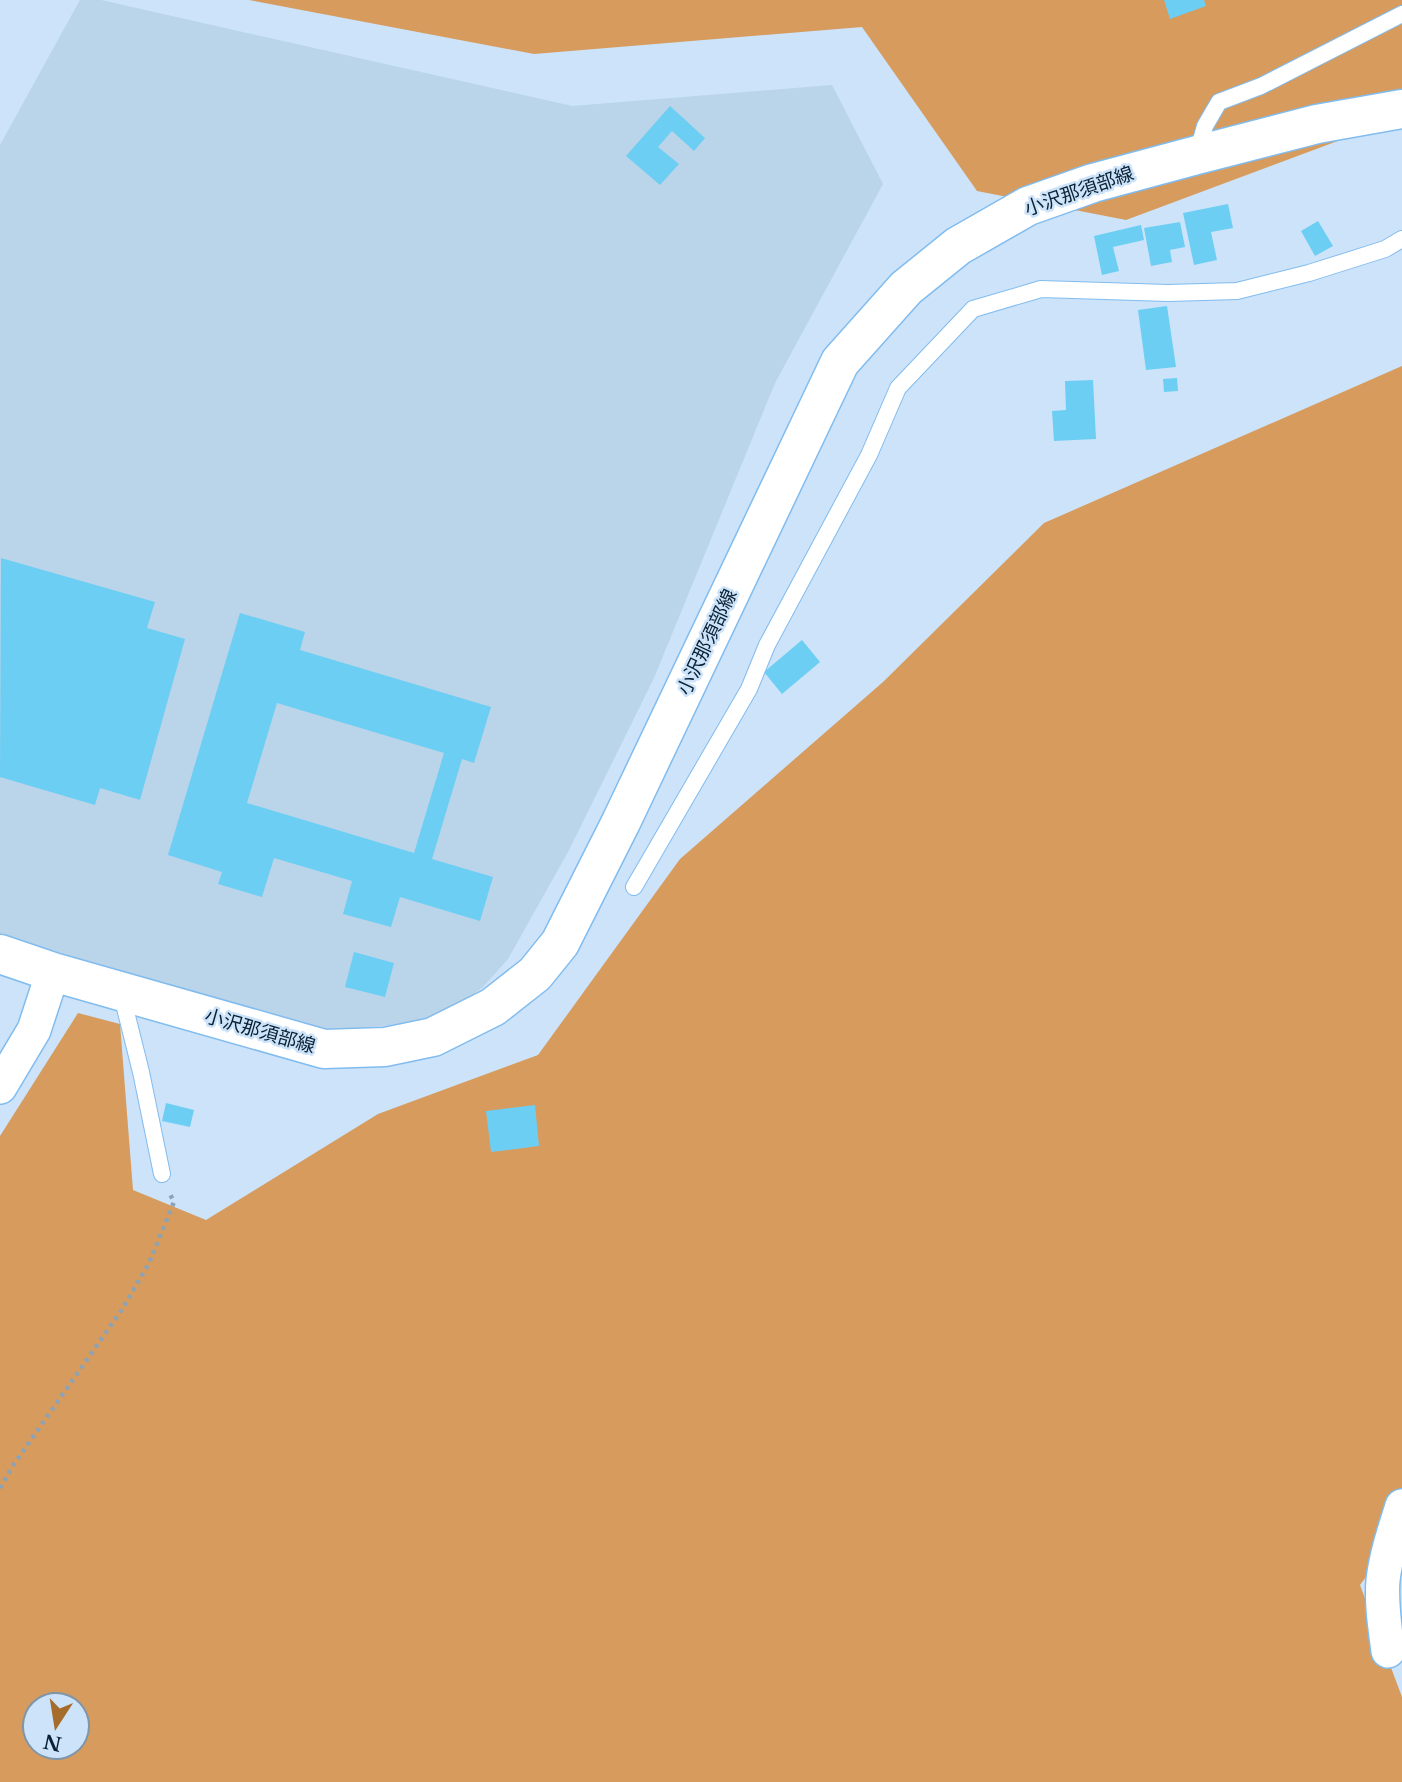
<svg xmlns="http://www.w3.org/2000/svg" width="1402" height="1782" font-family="'Libre Baskerville','Noto Sans JP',serif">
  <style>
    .built { fill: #bad4ea }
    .forest { fill: #d69b5d; fill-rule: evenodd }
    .building { fill: #6dcef3; fill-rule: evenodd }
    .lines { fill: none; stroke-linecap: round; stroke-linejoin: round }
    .lane-casing { stroke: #81bcef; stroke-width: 18 }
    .street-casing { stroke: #81bcef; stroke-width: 36 }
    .secondary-casing { stroke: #81bcef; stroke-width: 41 }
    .path { stroke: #8ba3b8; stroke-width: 4.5; stroke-dasharray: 3.5 5; stroke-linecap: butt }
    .lane { stroke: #fff; stroke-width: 16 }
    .street { stroke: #fff; stroke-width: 33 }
    .secondary { stroke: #fff; stroke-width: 38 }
    .labels { text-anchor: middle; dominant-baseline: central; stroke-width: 5; stroke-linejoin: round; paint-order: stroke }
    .street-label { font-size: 19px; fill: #082134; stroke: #cce3f9 }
  </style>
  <rect width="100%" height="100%" fill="#cce3f9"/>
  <path class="built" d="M80,0H101L572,106L832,85L883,184L775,383L654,678L568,852L508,959L483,987L448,1014L392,1025L337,1030L121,990L0,954V145Z"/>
  <path class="forest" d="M249,0H1402V117L1126,220L977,191L862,27L534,54Z
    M1402,366V1528L1360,1585L1402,1697V1782H0V1136L78,1013L120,1024L133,1190L206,1220L378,1114L538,1055L680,859L883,682L1044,523ZM35,1705H77V1747H35Z"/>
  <path class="building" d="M1164,0H1204L1206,6L1170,19Z
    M670,106L705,138L694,151L672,131L658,147L679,164L660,185L626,156Z
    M1228,204L1233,228L1211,232L1217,260L1194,265L1183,213Z
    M1318,221L1333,246L1315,256L1301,231Z
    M1180,222L1185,247L1170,250L1172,262L1151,266L1144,228Z
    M1141,225L1144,240L1113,247L1119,271L1102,275L1094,236Z
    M1167,306L1176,367L1146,370L1138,310Z
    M1177,378L1178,391L1164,392L1163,379Z
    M1093,380L1096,439L1054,441L1052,411L1066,410L1065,381Z
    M1,558L155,602L147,628L185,639L140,800L100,788L95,805L0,777Z
    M240,613L305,632L300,650L491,707L474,763L462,759L432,859L493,877L480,921L400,897L391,927L343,914L352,881L274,858L262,897L218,884L222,872L168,855ZM277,703L444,753L414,853L247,803Z
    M802,640L820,662L782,694L764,672Z
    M354,952L394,963L385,997L345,987Z
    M166,1103L194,1110L190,1127L162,1121Z
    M535,1105L539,1146L491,1152L486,1111Z"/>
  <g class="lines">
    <g class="lane-casing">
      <path id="lane" d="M1197,154L1205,126L1219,102L1261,86L1402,14
        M634,887L749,689L767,645L869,455L898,388L973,309L1041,289L1168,293L1237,291L1309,273L1385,249L1402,239
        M121,992L141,1072L162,1174"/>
    </g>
    <g class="street-casing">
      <path id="street" d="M0,1087L34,1030L53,972
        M1388,1651C1385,1628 1381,1604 1383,1580C1386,1555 1394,1531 1402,1506"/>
    </g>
    <g class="secondary-casing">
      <path id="secondary" d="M0,954L53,972L324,1049L385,1047L433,1037L493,1007L535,974L560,943L621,822L840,362L906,288L958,246L1028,206L1093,183L1197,155L1317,124L1402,109"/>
    </g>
    <path class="path" d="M0,1488L14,1464L123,1308L149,1263L174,1202L170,1194"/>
    <use href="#lane" class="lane"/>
    <use href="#street" class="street"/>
    <use href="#secondary" class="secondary"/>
  </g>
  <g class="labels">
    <g class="street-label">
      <text transform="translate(1079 191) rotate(-19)">小沢那須部線</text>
      <text transform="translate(707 642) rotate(-65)">小沢那須部線</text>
      <text transform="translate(260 1031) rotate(16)">小沢那須部線</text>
    </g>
  </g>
  <g transform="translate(56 1726) rotate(192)"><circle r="33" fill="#cce3f9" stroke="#7e95aa" stroke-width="2"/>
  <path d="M0-5L12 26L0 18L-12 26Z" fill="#a66c2c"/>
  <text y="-10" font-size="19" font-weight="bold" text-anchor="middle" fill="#082134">N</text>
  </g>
</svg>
